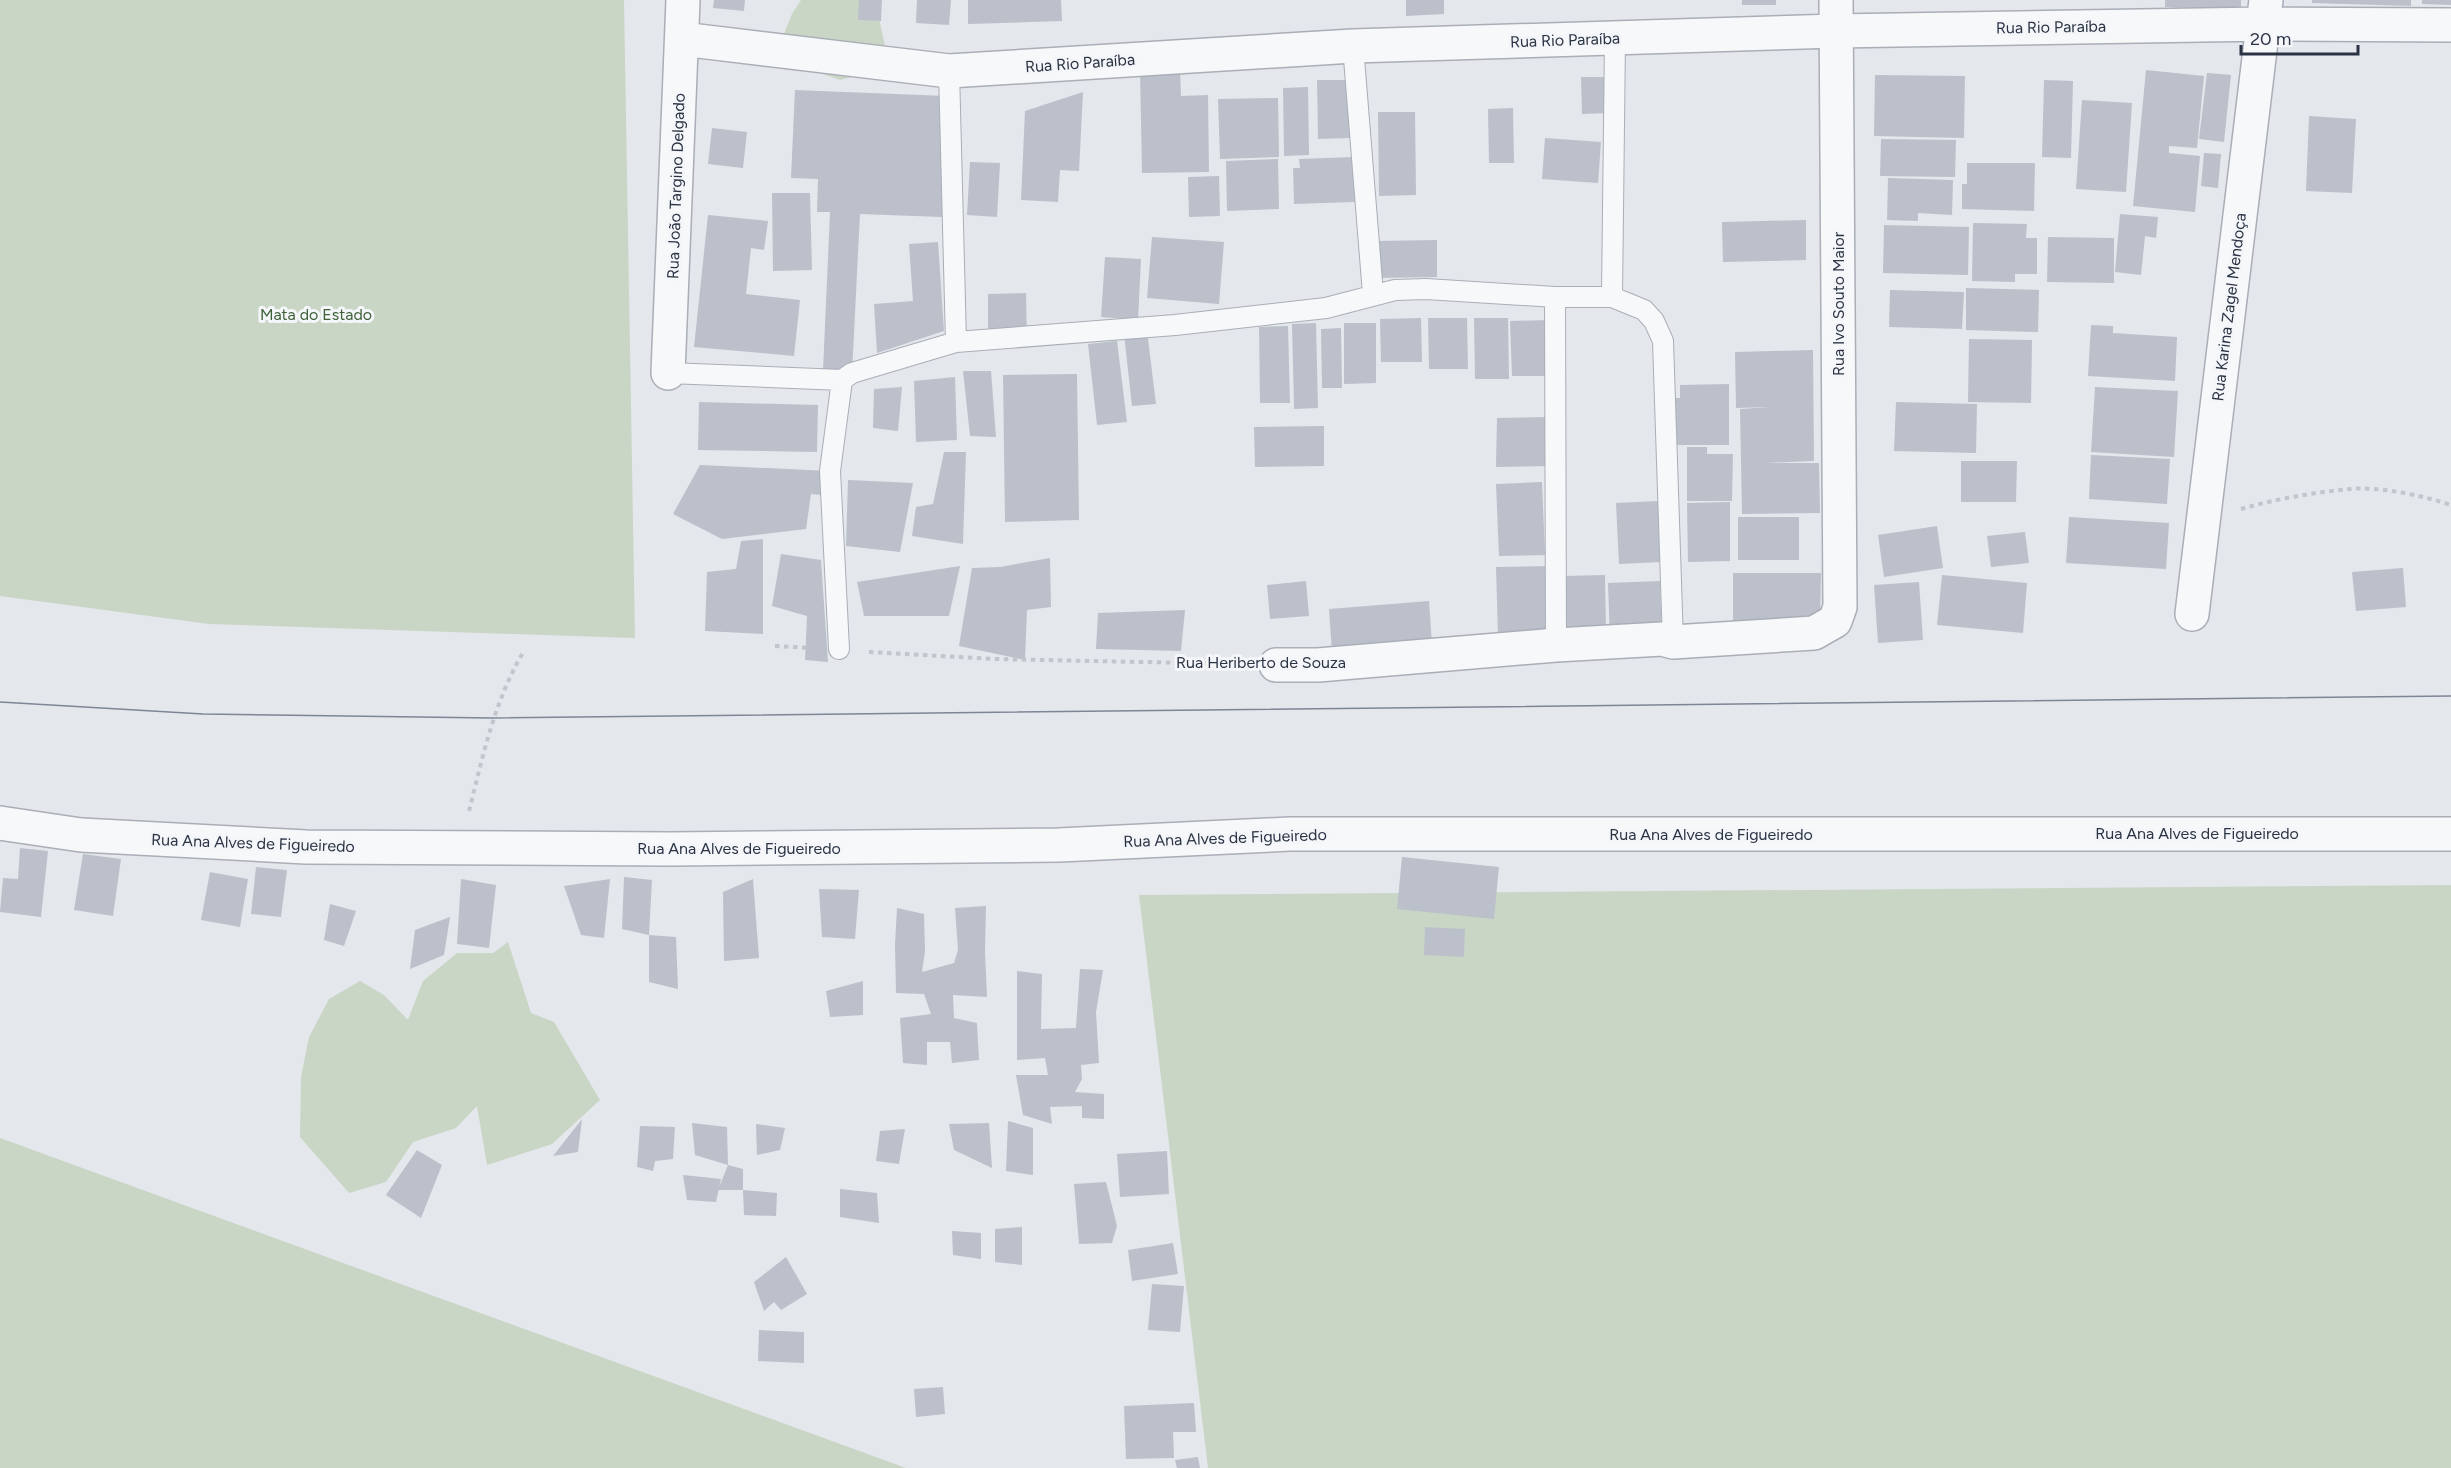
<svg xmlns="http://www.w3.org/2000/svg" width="2451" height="1468" font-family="Figtree,sans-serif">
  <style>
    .green { fill: #c9d6c5 }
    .building { fill: #bbc0ca }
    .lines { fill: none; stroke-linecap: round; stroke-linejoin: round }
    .lane-casing { stroke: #a9aeb7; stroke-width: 22 }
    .street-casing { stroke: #a9aeb7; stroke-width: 36 }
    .path { stroke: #c2c5cb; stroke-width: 4; stroke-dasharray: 4.5 4.5; stroke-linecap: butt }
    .lane { stroke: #f7f8fa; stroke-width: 20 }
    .street { stroke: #f7f8fa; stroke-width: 33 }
    .tram { stroke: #7d8696; stroke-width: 1.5 }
    .labels { text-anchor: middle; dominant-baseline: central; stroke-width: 6; stroke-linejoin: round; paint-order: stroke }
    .street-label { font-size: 16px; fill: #2b3445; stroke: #f4f6f9 }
    .park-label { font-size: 16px; fill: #3f6138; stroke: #f4f6f9 }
  </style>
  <rect width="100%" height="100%" fill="#e4e7ec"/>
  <path class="green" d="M0,0H624L635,638L209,624L0,596Z
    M801,0H875L886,51L857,76L840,80L803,67L782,39L792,14Z
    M2451,885V1468H1208L1139,895Z
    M508,942L531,1013L554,1022L600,1100L552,1144L487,1165L477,1106L456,1128L413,1142L386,1182L349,1193L300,1137L301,1077L309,1037L329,999L360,981L384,995L408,1020L423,981L457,953H493Z
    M0,1138L906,1468H0Z"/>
  <path class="building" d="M714,0H745L744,11L713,8Z
    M859,0H882L881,21L858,20Z
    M917,0H951L949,25L916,23Z
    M968,0H1061L1062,21L968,24Z
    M1406,0H1444V14L1406,16Z
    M1742,0H1776V5H1742Z
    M2165,0H2241V9L2165,7Z
    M2312,0H2411V6L2312,3Z
    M2422,0H2451V5L2422,4Z
    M1140,69H1180L1181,96L1208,95L1209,172L1142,173Z
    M2146,70L2204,76L2197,148L2169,146V153L2200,156L2195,212L2133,206Z
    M2207,73L2231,75L2224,142L2199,139Z
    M1875,75L1965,76L1964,138L1874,136Z
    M1581,77H1607L1608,113L1582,114Z
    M1317,80H1349L1350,138L1318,139Z
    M2044,80L2073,81L2071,158L2042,157Z
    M1308,87L1309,155L1284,156L1283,88Z
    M795,90L946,96L942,217L860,214L852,373L823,371L830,212H817L818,179L791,178Z
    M1083,92L1079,171L1060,170L1058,202L1021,200L1025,111Z
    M1278,98L1279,157L1220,159L1218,99Z
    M2082,100L2132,103L2126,192L2076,189Z
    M1513,108L1514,163H1489L1488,109Z
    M1378,112H1415L1416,195L1379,196Z
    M2309,116L2356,119L2352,193L2306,191Z
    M712,128L747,132L743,168L708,164Z
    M1545,138L1601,142L1598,183L1542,179Z
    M1881,139L1956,140L1955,177L1880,176Z
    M2204,153L2221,154L2218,188L2201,186Z
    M1354,157L1355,202L1294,204L1293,168H1300L1299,159Z
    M1278,159L1279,209L1227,211L1226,161Z
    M970,162L1000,163L997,217L967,215Z
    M1967,163H2035L2034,211L1962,209V184H1967Z
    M1219,176L1220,216L1189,217L1188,177Z
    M1888,178L1953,180L1952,215L1918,213V221L1887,220Z
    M772,193H810L812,270L773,271Z
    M2120,214L2158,217L2156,238L2145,236L2141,275L2115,272Z
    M708,215L768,221L764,250L751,248L746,294L800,300L794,356L694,347Z
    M1806,220V260L1723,262L1722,222Z
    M1973,223L2027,224L2026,238H2037V274H2015V282L1972,281Z
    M1884,225L1969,227L1968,275L1883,273Z
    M1152,237L1224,242L1219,304L1147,298Z
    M2048,237L2114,238V283L2047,282Z
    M1437,240V277L1378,278V241Z
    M938,242L944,331L877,353L874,304L913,301L909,244Z
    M1105,257L1141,259L1138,320L1101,317Z
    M1966,288L2039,290L2038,332L1966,330Z
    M1890,290L1964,292L1962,329L1889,327Z
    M1026,293L1027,338L988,339V294Z
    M1421,318L1422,362H1381L1380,319Z
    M1428,318H1467L1468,369H1429Z
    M1474,318H1508L1509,379H1475Z
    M1549,320V376H1512L1510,321Z
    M1316,323L1318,408L1294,409L1292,324Z
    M1344,323H1376V383L1344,384Z
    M2091,325L2113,326V333L2177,337L2175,381L2088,376Z
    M1288,326L1290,403H1260L1259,327Z
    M1341,328L1342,388H1322L1321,329Z
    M1147,331L1156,404L1132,406L1124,334Z
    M1969,339L2032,340L2031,403L1968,402Z
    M1117,341L1127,422L1097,425L1088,344Z
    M1813,350L1814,461L1764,463H1819L1820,513L1742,514L1740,409L1770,407L1736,408L1735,352Z
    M963,371H991L996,437L970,436Z
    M1077,374L1079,520L1005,522L1003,375Z
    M955,377L957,440L916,442L914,381Z
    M1729,384V445H1675V398H1680V385Z
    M902,387L898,431L873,428L874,389Z
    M2095,387L2178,391L2174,457L2091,452Z
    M699,402L818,405L817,452L698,450Z
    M1896,402L1977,404L1976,453L1894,451Z
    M1546,417V466L1496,467L1497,418Z
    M1324,426V466L1255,467L1254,427Z
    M1687,447H1707V454H1733L1732,501H1687Z
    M944,452H966L963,544L912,536L916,507L933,504Z
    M2091,455L2170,459L2167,504L2089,499Z
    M1961,461H2017L2016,502H1961Z
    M700,465L830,471L822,495L811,494L806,529L722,539L673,514Z
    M848,480L913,483L900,552L846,546Z
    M1542,482L1545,555L1499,556L1496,484Z
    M1658,501L1661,562L1619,564L1616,503Z
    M1730,502V561L1688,562L1687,503Z
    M1738,517H1799V560H1738Z
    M2069,517L2169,523L2166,569L2066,563Z
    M1937,526L1943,568L1884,577L1878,535Z
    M2025,532L2029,563L1991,567L1987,536Z
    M763,539V634L705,631L707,572L736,569L741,541Z
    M781,554L821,560L828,662L805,660L807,616L772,606Z
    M1050,558L1051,607L1027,610L1025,660L959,646L972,568L1000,567Z
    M960,566L949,616H864L857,582Z
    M1549,566L1551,633L1498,635L1496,567Z
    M2403,568L2406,607L2356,611L2352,572Z
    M1733,573H1821L1820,624H1733Z
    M1605,575L1606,632L1565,633L1564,576Z
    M1942,575L2027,583L2023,633L1937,625Z
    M1306,581L1309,616L1270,619L1267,585Z
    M1660,581L1662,639L1610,641L1608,583Z
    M1919,582L1923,640L1878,643L1874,585Z
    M1429,601L1432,644L1332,652L1329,609Z
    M1185,610L1181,651L1096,649L1098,613Z
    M20,848L48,851L41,917L0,912L3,878L18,879Z
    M83,854L121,859L113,916L74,910Z
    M1402,857L1499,867L1494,919L1397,909Z
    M256,867L287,870L281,917L251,914Z
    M210,872L248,879L240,927L201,920Z
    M624,877L652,880L649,935L622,929Z
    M461,879L496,885L489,948L457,944Z
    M610,879L604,938L581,935L564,886Z
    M753,879L759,958L724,961L723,892Z
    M819,889L859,890L855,939L822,937Z
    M330,904L356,911L344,946L324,940Z
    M986,906L985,952L987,997L953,995L954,1018L977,1023L979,1060L952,1063L950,1042H927V1065L903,1063L900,1018L931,1014L924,994L896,993L895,945L897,908L924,914L925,951L922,972L954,963L958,950L955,908Z
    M450,917L444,955L410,969L415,930Z
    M1425,927L1465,929L1464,957L1424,955Z
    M649,935L676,937L678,989L649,982Z
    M1080,969L1103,970L1096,1012L1099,1063L1081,1065L1082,1079L1075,1092L1104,1094V1119L1082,1118V1106L1050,1107L1052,1124L1023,1115L1016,1075H1048L1045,1058L1017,1060V971L1042,974L1041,1029L1076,1028Z
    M863,981V1015L830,1017L826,991Z
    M582,1119L578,1152L553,1156Z
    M1008,1121L1033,1128V1175L1006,1171Z
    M692,1123L727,1127L728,1165L695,1155Z
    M989,1123L992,1168L954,1150L949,1124Z
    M756,1124L785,1128L780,1150L757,1155Z
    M640,1126L675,1127L673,1159L655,1161L653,1171L637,1167Z
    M905,1129L899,1164L876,1161L880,1131Z
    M417,1150L442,1165L421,1218L386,1195Z
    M1167,1151L1169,1194L1120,1197L1117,1154Z
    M728,1165L743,1169V1190H718Z
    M683,1175L721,1179L716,1202L687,1200Z
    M1106,1182L1117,1226L1112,1243L1079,1244L1074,1184Z
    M840,1189L877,1193L879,1223L840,1217Z
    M743,1190L777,1193L776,1216L744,1215Z
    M1022,1227V1265L995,1262V1229Z
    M952,1231L981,1233V1259L953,1255Z
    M1173,1243L1178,1274L1132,1281L1128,1250Z
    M786,1257L807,1294L781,1310L774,1302L764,1311L754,1282Z
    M1152,1284L1184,1286L1180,1332L1148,1330Z
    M759,1330L804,1332V1363L758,1361Z
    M943,1387L945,1414L916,1417L914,1389Z
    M1194,1403L1196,1432H1173L1174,1458L1126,1459L1124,1406Z
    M1198,1457L1200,1468H1177L1175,1460Z"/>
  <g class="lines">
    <g class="lane-casing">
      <path id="lane" d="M1353,46L1373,294
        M949,71L956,342
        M1555,297L1556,645
        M1612,297L1615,39
        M668,373L842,380L852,373L956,342L1175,325L1326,308L1395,290L1426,289L1555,297H1612L1644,310L1654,321L1663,341L1673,642
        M839,649L830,471L842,380"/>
    </g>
    <g class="street-casing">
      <path id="street" d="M682,39L949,71L1353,46L1836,31L2263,24L2451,25
        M668,373L683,0
        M2192,614L2266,0
        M1276,665H1318L1556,645L1662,639L1673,642L1814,633L1835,621L1840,607L1836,0
        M0,823L81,835L306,847L671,849L1059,845L1290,834H2451"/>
    </g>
    <path class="path" d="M2241,509C2276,499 2315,492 2351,489C2379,486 2424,496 2451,505
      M775,646L810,648
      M869,652L994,659L1242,664
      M469,811C483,756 494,701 524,651"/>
    <use href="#lane" class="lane"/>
    <use href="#street" class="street"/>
    <path class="tram" d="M0,702L203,714L492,718L2451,696"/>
  </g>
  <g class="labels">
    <g class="street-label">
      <text transform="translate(2051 27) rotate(-1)">Rua Rio Paraíba</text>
      <text transform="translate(1565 40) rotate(-2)">Rua Rio Paraíba</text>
      <text transform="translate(1080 63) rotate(-4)">Rua Rio Paraíba</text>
      <text transform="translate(676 186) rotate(-88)">Rua João Targino Delgado</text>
      <text transform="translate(1838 304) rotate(-90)">Rua Ivo Souto Maior</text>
      <text transform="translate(2229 307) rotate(-83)">Rua Karina Zagel Mendoça</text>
      <text x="1261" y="662">Rua Heriberto de Souza</text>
      <text x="2197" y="833">Rua Ana Alves de Figueiredo</text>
      <text x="1711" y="834">Rua Ana Alves de Figueiredo</text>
      <text transform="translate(1225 838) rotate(-2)">Rua Ana Alves de Figueiredo</text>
      <text transform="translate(253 843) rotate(2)">Rua Ana Alves de Figueiredo</text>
      <text x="739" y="848">Rua Ana Alves de Figueiredo</text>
    </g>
    <g class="park-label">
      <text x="316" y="314">Mata do Estado</text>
    </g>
  </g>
  <path d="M2241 45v9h117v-9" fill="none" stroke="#2b3445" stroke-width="3"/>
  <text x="2250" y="45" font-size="18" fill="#2b3445" stroke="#f4f6f9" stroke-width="4.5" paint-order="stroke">20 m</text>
</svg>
